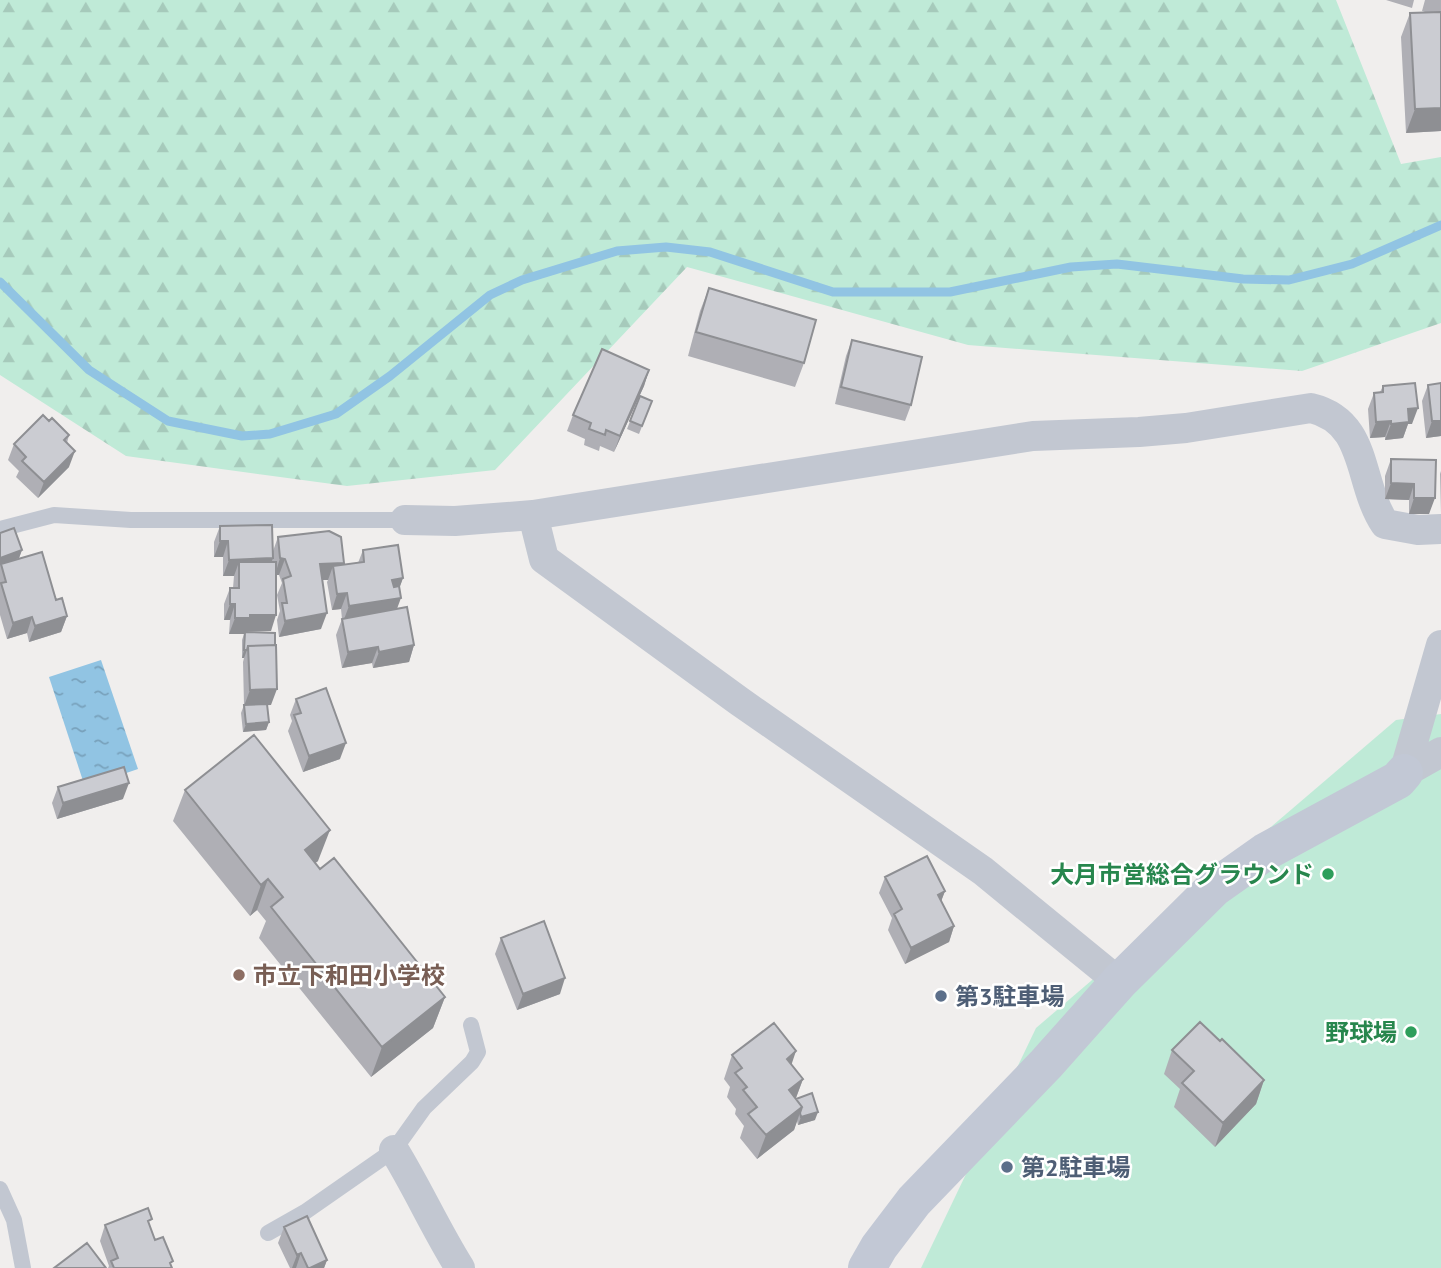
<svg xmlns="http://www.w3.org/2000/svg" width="1441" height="1268" font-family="'PT Sans','Noto Sans JP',sans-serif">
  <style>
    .grass { fill: #bfead7 }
    .forest { fill: url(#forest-firs) }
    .water { fill: url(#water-ripples) }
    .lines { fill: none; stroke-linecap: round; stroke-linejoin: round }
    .stream { stroke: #91c4e3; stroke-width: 9 }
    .lane { stroke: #c2c7d1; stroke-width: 16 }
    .street { stroke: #c2c7d1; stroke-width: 30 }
    .secondary { stroke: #c2c8d5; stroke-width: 38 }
    .wall { fill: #afafb5 }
    .shaded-wall { fill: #8e8f93 }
    .building { fill: #cbccd2; stroke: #8e8f93; stroke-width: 2 }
    .leisure-dot { fill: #2e9e5b; stroke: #fff; stroke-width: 2.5 }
    .education-dot { fill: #8d6e63; stroke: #fff; stroke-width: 2.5 }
    .service-dot { fill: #5c6f8a; stroke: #fff; stroke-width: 2.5 }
    .labels { text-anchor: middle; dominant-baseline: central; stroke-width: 5; stroke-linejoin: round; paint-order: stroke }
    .leisure-label { font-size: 24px; font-weight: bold; fill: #27864d; stroke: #fff; text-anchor: end }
    .education-label { font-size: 24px; font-weight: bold; fill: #785e54; stroke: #fff; text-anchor: start }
    .service-label { font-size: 24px; font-weight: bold; fill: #4e5e75; stroke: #fff; text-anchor: start }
  </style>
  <defs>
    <pattern id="forest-firs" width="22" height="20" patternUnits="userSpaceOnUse" patternTransform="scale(1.75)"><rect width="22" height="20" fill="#bfead7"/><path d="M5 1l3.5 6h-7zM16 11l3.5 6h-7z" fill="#a6cabb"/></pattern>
    <pattern id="water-ripples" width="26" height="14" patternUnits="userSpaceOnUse" patternTransform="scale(1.75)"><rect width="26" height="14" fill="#91c4e3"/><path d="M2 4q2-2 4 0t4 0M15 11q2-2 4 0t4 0" fill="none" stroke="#78a1bb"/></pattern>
  </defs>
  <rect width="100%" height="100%" fill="#f0eeed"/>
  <path class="grass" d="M1441,714V1268H921L1036,1028L1396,720Z"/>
  <path class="forest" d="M0,0H1336L1401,164L1441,157V323L1302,371L968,345L687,267L495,470L347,486L126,456L0,375Z"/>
  <path class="water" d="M101,660L138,769L85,787L49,677Z"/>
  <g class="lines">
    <path class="stream" d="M0,282L89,370L168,421L242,436L270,434L336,414L390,376L490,295L522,280L617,251L666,247L710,252L833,292H950L1071,267L1117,264L1243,279L1289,280L1352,264L1441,225"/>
    <path class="lane" d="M0,529L54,515L131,520H405
      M0,1189L14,1220L23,1268
      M268,1233L305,1212L394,1150L424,1108L472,1062L478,1052L471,1025"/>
    <path class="street" d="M533,515L544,559L739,701L983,871L1119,982
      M405,520L455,521L533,515L1033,436L1139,432L1186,428L1311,408C1369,422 1357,482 1385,524L1418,530L1441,529
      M1404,773L1441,645
      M1404,773L1441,752
      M394,1150C418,1189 436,1230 460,1268"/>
    <path class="secondary" d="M867,1268L879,1247L914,1201L1046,1064L1119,982L1214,888L1265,852L1398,780L1404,773"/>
  </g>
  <path class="wall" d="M1386,0H1414L1412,8Z
    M1425,0H1441V131L1406,133L1401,37L1410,13L1425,12L1422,11Z
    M709,288L804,363L795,387L688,356L700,311Z
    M852,340L911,405L905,421L835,404L846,356Z
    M649,370L644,386L614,452L600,446L599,451L584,445L585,439L567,431L573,415Z
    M1428,385L1441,436L1426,438L1422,401Z
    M1383,386L1412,424H1408L1403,438L1385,440V437L1370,438L1368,409L1374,393L1380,392Z
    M640,396L652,401L639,434L627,429Z
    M49,421L69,435L67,443L69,467L38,498L16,477L19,471L8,460L14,444Z
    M1391,459L1436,460L1429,514H1409V500L1385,499V476Z
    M1441,471V512L1440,474Z
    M220,526L273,551L278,537L344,563V565L358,563L363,550L403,578L399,588L397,609L414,645L409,662L373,668L372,663L342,668L336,635L342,619L341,609L332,610L327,582L328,580H322L321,629L279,637L277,620L280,611L277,595L282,583L279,575H276L271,631L245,632L271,705H267L269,722L266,730L243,732L241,713L244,705L243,662L244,658H242V640L244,634H229L230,620H224V604L230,588H233L234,576H223V557H214V542Z
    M22,550L19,558L11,561L56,600L67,616L61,632L29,642L27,633L7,639L0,615V565Z
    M296,699L340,759L303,772L288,731L292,721L290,715Z
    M58,787L123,799L57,819L52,803Z
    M185,790L318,861L315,863L320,869L445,997L433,1028L371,1077L259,938L266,921L257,910L250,916L173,821Z
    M885,877L945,891L941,901L954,926L949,942L905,964L888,930L892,918L879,893Z
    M501,938L560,994L517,1010L495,954Z
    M1220,1041L1264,1080L1256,1104L1215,1147L1174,1107L1180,1089L1164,1074L1172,1050Z
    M732,1055L791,1065L803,1079L796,1098L815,1120L798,1125L797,1121L794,1130L757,1159L740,1138L744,1126L735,1114L736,1109L727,1097L730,1087L724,1079Z
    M105,1225L150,1226L155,1240L172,1268H108L109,1266L100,1241Z
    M284,1227L327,1260L324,1268H290L278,1243Z"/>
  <path class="shaded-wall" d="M1441,108V131L1406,133L1415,109Z
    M649,370L644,386L614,452L620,436Z
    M1418,408L1412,424H1408L1403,438L1385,440L1391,424L1408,409Z
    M1391,421L1385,437L1370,438L1376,422Z
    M1432,421H1441V436L1426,438Z
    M75,451L69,467L38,498L44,482Z
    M1391,483L1414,484L1409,500L1385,499Z
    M1414,498H1435L1429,514H1409Z
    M220,541H228L223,557H214Z
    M22,550L19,558L0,565V558Z
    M273,558L267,575L239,562L234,576H223L229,560Z
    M280,558L285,559L279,575H275Z
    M344,563L339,579L333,566L328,580H314L320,564Z
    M403,578L397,595L386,596L392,580Z
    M347,593L341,609L332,610L337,594Z
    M401,598L395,614L343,622L349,606Z
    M230,604H235L230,620H224Z
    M327,613L321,629L279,637L285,621Z
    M250,615H276L271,631H246L245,634H229L235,618Z
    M67,616L61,632L29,642L35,626Z
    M32,617L27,633L7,639L13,623Z
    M414,645L409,662L373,668L379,652Z
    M378,647L372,663L342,668L348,652Z
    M244,650H247L244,658H242Z
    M277,689L271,705L244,706L250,690Z
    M269,722L266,730L243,732L246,724Z
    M346,743L340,759L303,772L309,756Z
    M129,783L123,799L57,819L63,803Z
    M330,830L318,861L293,880L305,850Z
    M268,879L257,910L250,916L261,885Z
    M945,891L939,907L938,895Z
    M954,926L949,942L905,964L911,948Z
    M565,978L560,994L517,1010L523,994Z
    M445,997L433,1028L371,1077L382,1047Z
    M796,1051L788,1075L787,1059Z
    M803,1079L794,1103L789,1090Z
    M1264,1080L1256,1104L1215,1147L1223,1123Z
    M802,1107L794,1130L757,1159L766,1135Z
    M818,1112L815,1120L798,1125L801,1117Z
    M301,1253L296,1268H292L297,1255Z
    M327,1260L324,1268H310Z"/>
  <path class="building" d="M1441,12V108L1415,109L1410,13Z
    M709,288L816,320L804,363L696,332Z
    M852,340L922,357L911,405L841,387Z
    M602,349L649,370L620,436L606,430L605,435L589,429L591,423L573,415Z
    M1415,383L1418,408L1408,409L1409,422L1391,424V421L1376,422L1374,393L1383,392V386Z
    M1441,383V421H1432L1428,385Z
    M640,396L652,401L642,426L630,421Z
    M43,415L49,421L52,418L69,435L64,440L75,451L44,482L22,461L26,457L14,444Z
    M1391,459L1436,460L1435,498H1414V484L1391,483Z
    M272,525L273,558L229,560L228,541H220V526Z
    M14,528L22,550L0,558V533Z
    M329,531L341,537L344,563L320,564L327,613L285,621L282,603H287L283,579L291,576L285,559L280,558L278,537Z
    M398,545L403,578L392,580L394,587L399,586L401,598L349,606L347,593L337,594L333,566L364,562L363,550Z
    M42,552L56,600L62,598L67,616L35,626L32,617L13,623L1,583L6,582L1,564Z
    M239,562H276V615H250V618H235V604H230V588H239Z
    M407,607L414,645L379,652L378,647L348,652L342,619Z
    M245,632L275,633V645L248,646L247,650H244Z
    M276,645L277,689L250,690L248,646Z
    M326,688L346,743L309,756L294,715L301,713L296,699Z
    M267,704L269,722L246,724L244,705Z
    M254,735L330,830L305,850L320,869L334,858L445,997L382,1047L271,907L283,897L268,879L261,885L185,790Z
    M124,767L129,783L63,803L58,787Z
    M927,856L945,891L938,895L954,926L911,948L894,914L902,909L885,877Z
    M544,921L565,978L523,994L501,938Z
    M1200,1022L1220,1041L1222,1039L1264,1080L1223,1123L1182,1083L1194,1071L1172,1050Z
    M774,1023L796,1051L787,1059L803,1079L789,1090L802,1107L766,1135L748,1114L757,1107L743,1090L747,1087L735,1073L742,1068L732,1055Z
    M812,1093L818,1112L801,1117L800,1113L802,1107L796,1099Z
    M148,1208L152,1219L148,1221L155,1240L163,1237L173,1261L170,1263L172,1268H114L111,1261L118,1258L105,1225Z
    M307,1216L327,1260L310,1268H308L301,1253L297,1255L284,1227Z
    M87,1243L106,1268H54Z"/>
  <g class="leisure-dot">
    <circle cx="1328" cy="874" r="7"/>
    <circle cx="1411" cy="1032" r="7"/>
  </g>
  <circle class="education-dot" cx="239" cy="975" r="7"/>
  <g class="service-dot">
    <circle cx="941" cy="996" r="7"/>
    <circle cx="1007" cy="1167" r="7"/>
  </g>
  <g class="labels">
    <g class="leisure-label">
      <text x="1314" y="874">大月市営総合グラウンド</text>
      <text x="1397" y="1032">野球場</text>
    </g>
    <g class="education-label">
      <text x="253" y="975">市立下和田小学校</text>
    </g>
    <g class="service-label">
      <text x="955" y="996">第3駐車場</text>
      <text x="1021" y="1167">第2駐車場</text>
    </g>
  </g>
</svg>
